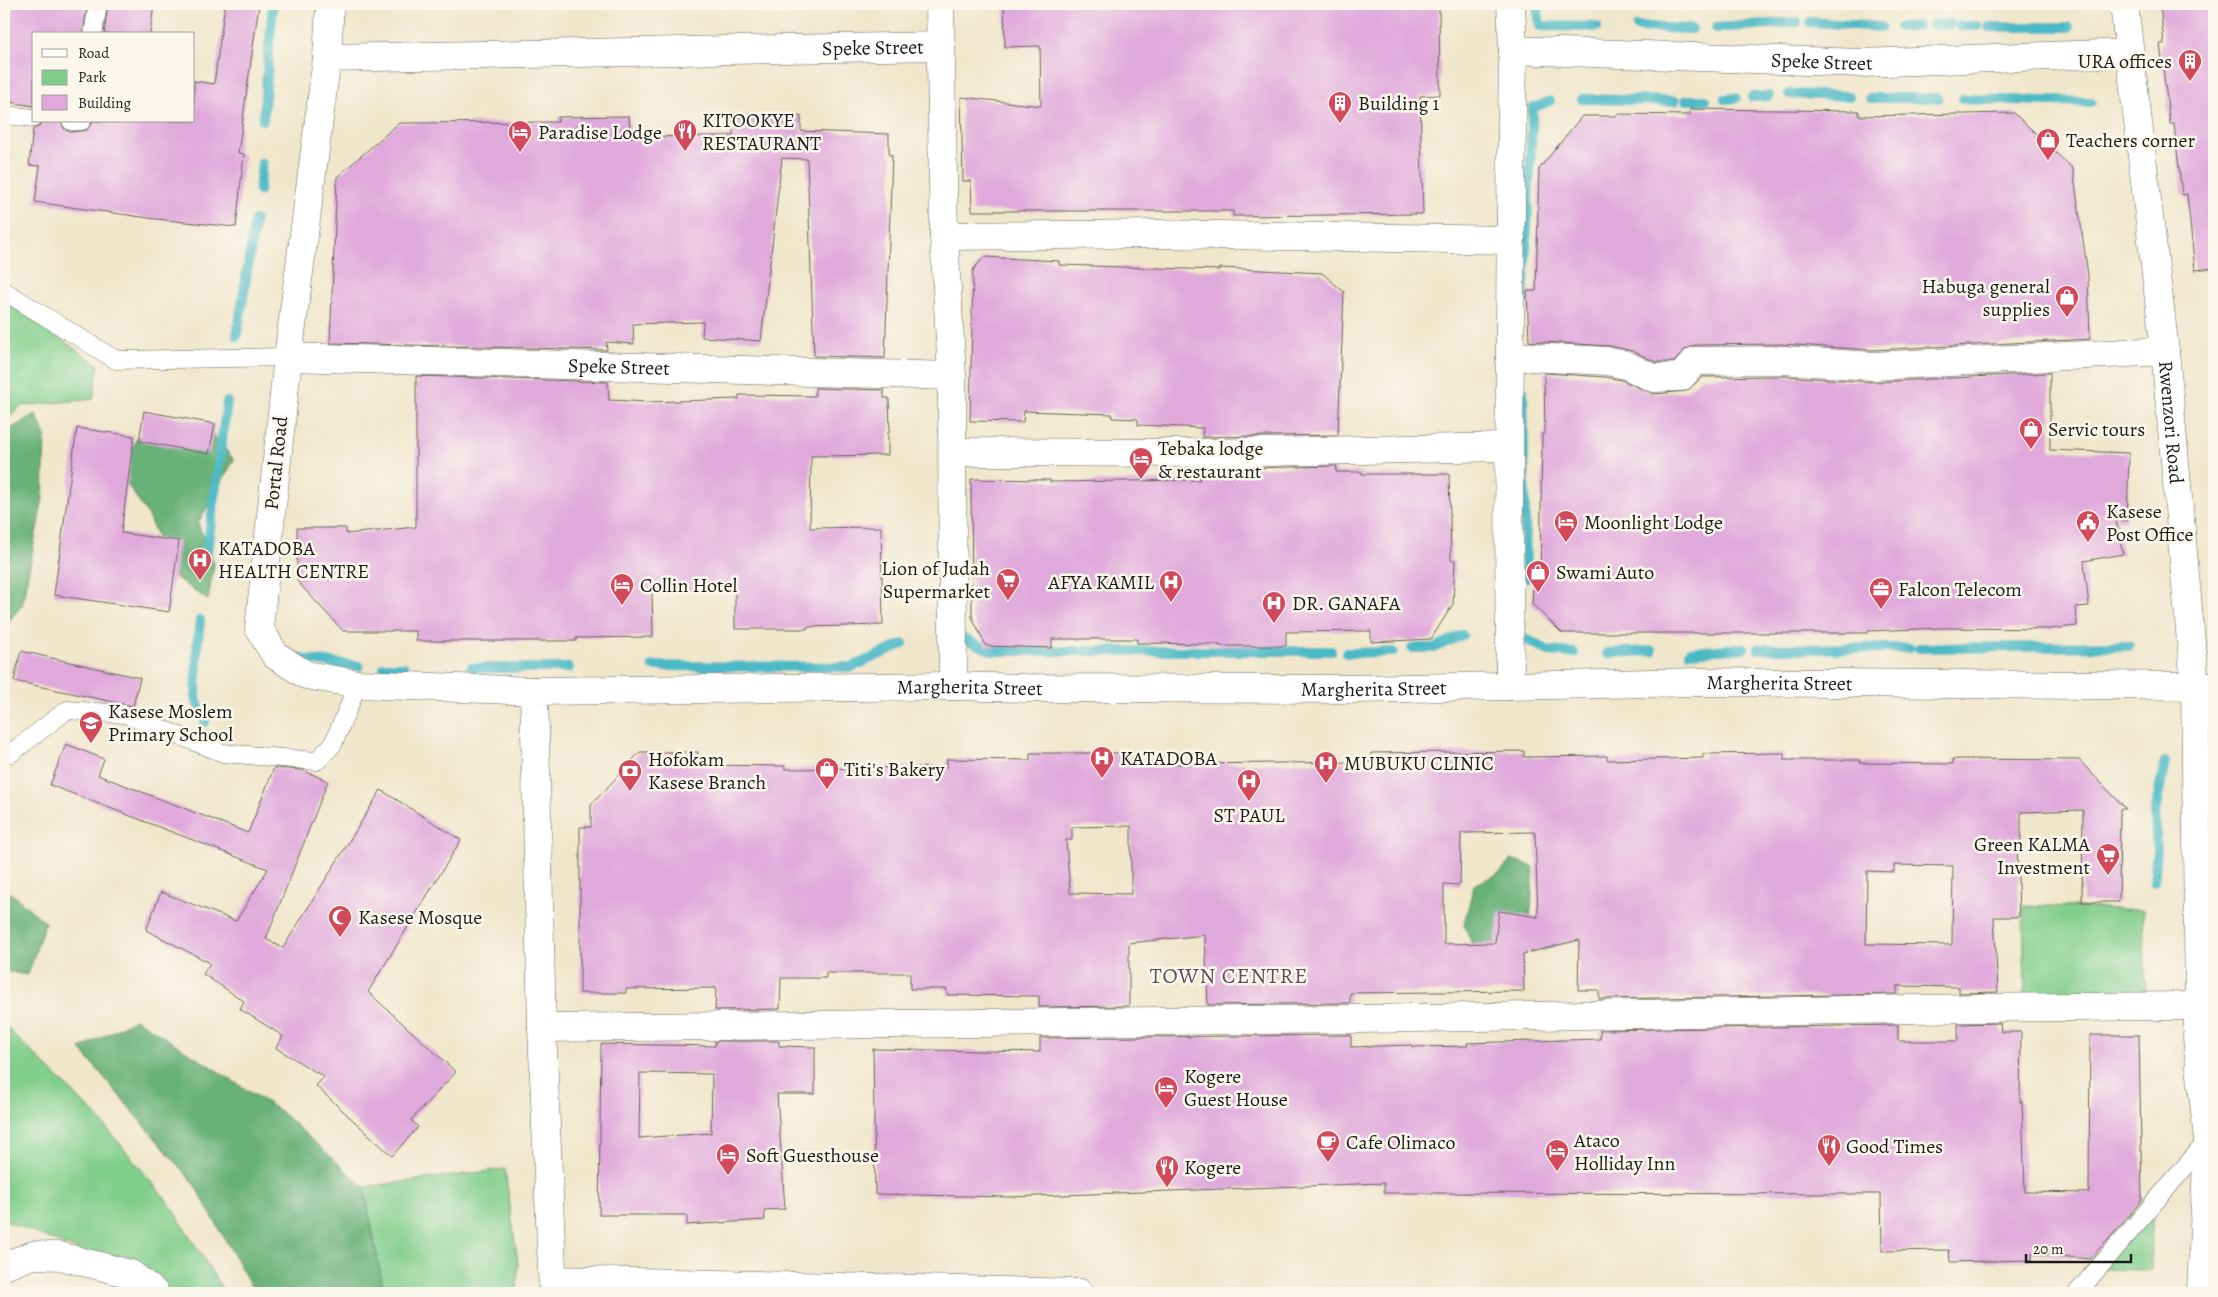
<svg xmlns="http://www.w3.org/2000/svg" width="2218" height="1297" font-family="Alegreya,serif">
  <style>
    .green { fill: #81ce8c; stroke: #4e7554 }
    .forest { fill: #68b178; stroke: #42664a }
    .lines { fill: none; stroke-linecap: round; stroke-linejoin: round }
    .stream { stroke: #4cb9c6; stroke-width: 10 }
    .building { fill: #e0a9dc; fill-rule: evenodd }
    .lane-casing { stroke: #666359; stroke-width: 19 }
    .street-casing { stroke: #666359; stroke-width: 29 }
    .secondary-casing { stroke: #666359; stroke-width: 29 }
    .lane { stroke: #fff; stroke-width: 18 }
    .street { stroke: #fff; stroke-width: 28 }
    .secondary { stroke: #fff; stroke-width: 28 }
    .labels { text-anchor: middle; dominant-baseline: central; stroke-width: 5; stroke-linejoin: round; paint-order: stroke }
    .street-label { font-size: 20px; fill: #1c1c1c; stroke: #fbf7ec }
    .poi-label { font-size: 20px; fill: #1c1c1c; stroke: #fbf7ec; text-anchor: start }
    .quarter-label { font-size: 22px; letter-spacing: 1px; fill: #614d5f; stroke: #fbf7ec }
  </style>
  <rect width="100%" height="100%" fill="#fbf7ec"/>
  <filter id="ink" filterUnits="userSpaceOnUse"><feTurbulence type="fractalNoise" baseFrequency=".02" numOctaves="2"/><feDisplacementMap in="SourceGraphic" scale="10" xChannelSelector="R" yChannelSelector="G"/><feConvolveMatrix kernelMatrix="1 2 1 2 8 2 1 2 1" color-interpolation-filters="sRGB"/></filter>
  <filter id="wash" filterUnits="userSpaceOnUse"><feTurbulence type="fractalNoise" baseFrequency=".0096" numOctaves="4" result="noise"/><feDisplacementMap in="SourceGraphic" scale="20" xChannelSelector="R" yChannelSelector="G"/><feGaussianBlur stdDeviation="1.12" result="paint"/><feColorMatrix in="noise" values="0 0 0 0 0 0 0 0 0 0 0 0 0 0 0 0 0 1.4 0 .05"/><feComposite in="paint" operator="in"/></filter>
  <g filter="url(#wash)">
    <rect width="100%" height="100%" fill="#f0e6cb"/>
    <path class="green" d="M4,301L99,365L93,399L21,406L4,422Z
      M2023,905L2143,910L2146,997L2025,994Z
      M4,1025L95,1114L169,1203L225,1293H158L143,1277L4,1220Z
      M505,1169L518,1264L517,1293H384L364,1187Z
      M2153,1197L2151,1270L2081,1269Z"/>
    <path class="forest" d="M36,414L45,436L43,498L22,605L4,627V433Z
      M210,430L234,460L198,523L214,564L208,600L176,578L147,514L124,479L126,460L138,437Z
      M1511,859L1534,867L1531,908L1527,939L1475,952L1464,924L1474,885L1500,873Z
      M4,892L12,894L45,922L28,975L4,971Z
      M136,1019L280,1111L364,1187L384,1293H255L194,1184L80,1049Z"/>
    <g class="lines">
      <path class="stream" d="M1537,4L1540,26L1597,27
        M1810,22L1881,27
        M1932,25L1950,24
        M1960,26H1978
        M1637,27L1692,29
        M1899,27L1918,26
        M1989,27H2069
        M1716,28L1797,22
        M1789,94L1849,96
        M1752,97L1769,96
        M1870,98H1938
        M1582,99L1675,101
        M1725,99L1736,98
        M1963,99L2091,102
        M1686,100H1706
        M263,120L273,4
        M259,191L262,163
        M1523,301L1533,108L1550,101
        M237,336L255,220
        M1523,391L1526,578
        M206,559L227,402
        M200,620L197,651L196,699L205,722
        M960,637L992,651H1331
        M1524,638L1549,651L1574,653
        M1412,648H1434L1462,635
        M1919,648L2129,646
        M1758,649L1909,648
        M1690,652L1744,648
        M1346,653L1393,652
        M1607,653L1652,651
        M296,657L308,660L359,666
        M653,666L852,667L903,644
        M384,667H404
        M471,668H569
        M2154,882L2157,851L2155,812L2165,762"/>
    </g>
    <g id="blocks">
      <path class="building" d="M4,4H87L83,34H34V106L4,101Z
        M108,4H154L150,34H104Z
        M225,4H259L238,153L244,154L236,227L156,219L35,202L40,166L29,165L33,129L39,127L44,121H60L65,130L71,132L87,130L93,121H194V81L214,84Z
        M1004,4H1439L1440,95L1420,96L1423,214L1233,216V211H972L971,181H963L961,97L1041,106L1040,46L1005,47Z
        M2160,4H2214V268L2195,270L2187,194L2182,195L2174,124H2170L2160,44H2164Z
        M1690,109L1859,111V116L2014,113L2073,169L2088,275L2090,339L1872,350L1783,344L1695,345L1684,350L1674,362H1656L1633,351L1610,346L1529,341L1527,291H1536L1539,169L1582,116H1617V114L1690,115Z
        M629,116L630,137L733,136V117L801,116V131L889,134V155H892L885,358L814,356L807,159L782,158L761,341L702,337L703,322L633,324L634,344L606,342L607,350L330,343L337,177L399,123L558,122V117Z
        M984,257L1059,261V265L1220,270V268L1322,273L1344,292L1338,435L1202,437L1203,428L1138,425V419L1112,418V414L1024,411L1023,422L970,421L973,270Z
        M1544,373L1605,377L1621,380L1654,394L1687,391L1702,377L1783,376L1873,382L2050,373V450L2129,453L2127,521L2116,520L2123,554L2084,561L2089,606L2076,607L2077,626L2050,629L1945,628L1868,631V633H1562L1532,604L1533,581H1540L1542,434H1545Z
        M416,376L608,382L609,400L648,402L739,399V395L815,396V388L884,390V398H889L890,432H888V455L811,456L810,528L881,527L883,625L807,627V629H735V589H684L652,590L653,637L576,638V641H416V631H343L297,581V528H346V534L416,527Z
        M144,411L215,424L209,454L139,441Z
        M77,428L134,436L121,533L179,541L169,612L54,595Z
        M1337,466L1336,472H1362V474H1449L1451,560H1455L1453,604L1431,639L1371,642V631L1286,632V646H1219V644L1137,643V639H1052V648L986,646L972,617L971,479L1050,480V482L1200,480L1201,469Z
        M21,651L140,678L133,706L14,681Z
        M66,744L104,759L98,775L248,833L274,768L302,770L328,781L266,939L283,948L381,790L461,840L368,992L456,1072L411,1120L418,1127L392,1156L316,1086L324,1077L276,1048L283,1036L240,1009L244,1001L203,974L210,963L146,930L161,892L236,921L268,869L50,785Z
        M1524,751V757L1607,756V760L1703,758V754L1784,753V760H1860V763L1953,764V759L2079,760L2126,809H2120L2119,902H2082L2083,810L2021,812V843L2017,842L2019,917H1994L1998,992L1959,993V987L1897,986V994L1599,999V990H1578L1579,940L1523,954L1524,991L1350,993V1003L1208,1005L1205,935L1129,943V1006L1039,1007V996L947,995V989H910V973H826V978H781L780,1009L715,1010L716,988L626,989V993H580V827H591V805L640,752H698V765L785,766V769L947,767V759L1030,760V753H1123V764H1190L1371,762V753ZM1131,826V894L1070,893L1066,840H1072V827ZM1535,832L1538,917L1499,911L1495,943L1444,944V884L1460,885L1461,833ZM1894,865L1953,866L1952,945L1866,944L1867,871L1894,872Z
        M2000,1023L2001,1032H2021L2020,1102H2022L2025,1192L2089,1193L2090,1035H2139L2142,1200L2108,1240L2089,1259L2032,1253V1260L1950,1262L1949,1250L1882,1251L1881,1194L1384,1193V1183L1009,1197L875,1194L873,1049L1040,1052V1038L1351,1035V1047L1412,1045V1047L1468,1046L1467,1043L1600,1039V1030L1898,1025V1041H1958V1024Z
        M715,1041H779V1046L815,1047V1094H777L785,1209L764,1210L765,1220L687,1225V1215H599L601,1044L715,1046ZM640,1073L712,1074L711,1133L639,1138Z"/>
    </g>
  </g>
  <g filter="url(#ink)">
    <use href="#blocks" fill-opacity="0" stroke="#666359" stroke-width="1"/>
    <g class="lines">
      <g class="lane-casing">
        <path id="lane" d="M93,34L98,4
          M4,115L34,118
          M71,121H82
          M4,291L116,360L288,357
          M11,753L67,710L124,714L223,753L317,761L333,744L358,684
          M2197,1038L2209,1041L2214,1039
          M2077,1293L2208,1140"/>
      </g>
      <g class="street-casing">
        <g id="street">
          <path d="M330,4L327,58L288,357L259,628L275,655L306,675L358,684L534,691"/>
          <path d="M940,4L944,236L952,376L953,686"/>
          <path id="s1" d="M2124,4L2165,351L2195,686L2199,1006L2197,1038L2208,1140L2201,1293"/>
          <path id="s2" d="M1513,50L1862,63L2130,53"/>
          <path id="s3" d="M327,58L941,46"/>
          <path d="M944,236L1157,234L1511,240"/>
          <path d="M1511,356L1607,361L1626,365L1653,378L1681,377L1695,361L1783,360L1872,366L2165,351"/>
          <path id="s4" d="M288,357L952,376"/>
          <path d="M953,452L1208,453L1508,447"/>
          <path d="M1510,686C1508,474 1510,262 1513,50L1511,4"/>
          <path d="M542,1028C814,1024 1086,1022 1358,1019C1638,1015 1918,1007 2199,1006"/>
          <path d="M4,1266L33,1255L60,1256L131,1274L155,1293"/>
          <path d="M553,1280L1080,1293"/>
        </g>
      </g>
      <g class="secondary-casing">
        <g id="secondary">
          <path id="s5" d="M553,1293L542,1028L534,691L953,686L1027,688L1356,689L1700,682L2214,686"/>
        </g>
      </g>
      <use href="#lane" class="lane"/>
      <use href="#street" class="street"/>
      <use href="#secondary" class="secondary"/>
    </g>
  </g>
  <defs>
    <g id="building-pin" transform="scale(1.25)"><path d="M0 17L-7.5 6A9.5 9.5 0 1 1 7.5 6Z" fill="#d1495b" stroke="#fbf7ec"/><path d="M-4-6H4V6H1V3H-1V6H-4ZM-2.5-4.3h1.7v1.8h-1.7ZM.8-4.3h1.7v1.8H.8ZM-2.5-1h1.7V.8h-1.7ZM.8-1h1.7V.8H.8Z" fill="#fff"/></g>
    <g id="restaurant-pin" transform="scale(1.25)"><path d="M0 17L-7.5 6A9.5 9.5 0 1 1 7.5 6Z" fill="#d1495b" stroke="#fbf7ec"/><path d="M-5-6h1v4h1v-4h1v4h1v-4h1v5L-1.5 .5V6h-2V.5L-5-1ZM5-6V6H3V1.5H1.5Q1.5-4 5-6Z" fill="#fff"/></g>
    <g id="hotel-pin" transform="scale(1.25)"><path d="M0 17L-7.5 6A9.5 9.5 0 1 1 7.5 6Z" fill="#d1495b" stroke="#fbf7ec"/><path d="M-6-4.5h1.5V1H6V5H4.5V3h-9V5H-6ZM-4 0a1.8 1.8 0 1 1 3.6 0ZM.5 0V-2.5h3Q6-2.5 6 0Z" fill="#fff"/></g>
    <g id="shop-pin" transform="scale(1.25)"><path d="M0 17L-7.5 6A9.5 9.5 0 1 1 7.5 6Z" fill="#d1495b" stroke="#fbf7ec"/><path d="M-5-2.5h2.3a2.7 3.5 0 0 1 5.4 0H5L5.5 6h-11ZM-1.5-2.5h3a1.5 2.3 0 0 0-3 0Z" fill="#fff"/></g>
    <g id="civic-pin" transform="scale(1.25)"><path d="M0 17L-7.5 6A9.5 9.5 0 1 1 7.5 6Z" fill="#d1495b" stroke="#fbf7ec"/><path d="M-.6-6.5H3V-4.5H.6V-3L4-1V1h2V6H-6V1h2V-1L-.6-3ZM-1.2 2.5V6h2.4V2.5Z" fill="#fff"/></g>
    <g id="hospital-pin" transform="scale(1.25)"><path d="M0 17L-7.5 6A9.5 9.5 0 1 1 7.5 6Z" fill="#d1495b" stroke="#fbf7ec"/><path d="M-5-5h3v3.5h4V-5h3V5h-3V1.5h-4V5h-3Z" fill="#fff"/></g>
    <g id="supermarket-pin" transform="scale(1.25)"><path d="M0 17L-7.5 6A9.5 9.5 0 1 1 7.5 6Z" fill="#d1495b" stroke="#fbf7ec"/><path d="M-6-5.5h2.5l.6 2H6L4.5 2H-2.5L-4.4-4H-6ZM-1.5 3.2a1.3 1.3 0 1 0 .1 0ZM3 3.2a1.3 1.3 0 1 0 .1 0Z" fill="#fff"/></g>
    <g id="office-pin" transform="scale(1.25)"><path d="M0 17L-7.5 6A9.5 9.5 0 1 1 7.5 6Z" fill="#d1495b" stroke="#fbf7ec"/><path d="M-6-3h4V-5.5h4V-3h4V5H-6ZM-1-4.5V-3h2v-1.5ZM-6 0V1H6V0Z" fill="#fff"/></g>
    <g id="school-pin" transform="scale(1.25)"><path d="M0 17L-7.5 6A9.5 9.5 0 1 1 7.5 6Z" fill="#d1495b" stroke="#fbf7ec"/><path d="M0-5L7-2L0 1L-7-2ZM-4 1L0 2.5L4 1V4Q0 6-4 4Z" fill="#fff"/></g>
    <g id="bank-pin" transform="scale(1.25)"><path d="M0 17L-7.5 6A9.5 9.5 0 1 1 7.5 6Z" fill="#d1495b" stroke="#fbf7ec"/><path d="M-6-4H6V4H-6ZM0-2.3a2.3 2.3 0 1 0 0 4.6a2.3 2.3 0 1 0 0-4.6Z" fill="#fff"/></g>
    <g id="mosque-pin" transform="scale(1.25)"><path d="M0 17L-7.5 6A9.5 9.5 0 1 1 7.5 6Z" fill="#d1495b" stroke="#fbf7ec"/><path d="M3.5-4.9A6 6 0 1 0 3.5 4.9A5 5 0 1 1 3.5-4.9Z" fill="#fff"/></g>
    <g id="cafe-pin" transform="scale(1.25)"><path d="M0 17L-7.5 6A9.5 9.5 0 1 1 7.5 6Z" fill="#d1495b" stroke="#fbf7ec"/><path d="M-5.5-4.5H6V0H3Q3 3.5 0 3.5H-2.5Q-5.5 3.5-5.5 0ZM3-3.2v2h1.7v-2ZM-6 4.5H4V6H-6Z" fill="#fff"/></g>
  </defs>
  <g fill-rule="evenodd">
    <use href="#building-pin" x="2190" y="61"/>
    <use href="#building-pin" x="1340" y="103"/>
    <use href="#restaurant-pin" x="685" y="131"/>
    <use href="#hotel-pin" x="520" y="132"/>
    <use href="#shop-pin" x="2048" y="140"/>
    <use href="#shop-pin" x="2067" y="297"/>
    <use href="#shop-pin" x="2031" y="429"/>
    <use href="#hotel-pin" x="1141" y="459"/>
    <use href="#hotel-pin" x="1566" y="522"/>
    <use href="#civic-pin" x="2088" y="522"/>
    <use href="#hospital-pin" x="200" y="560"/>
    <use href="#shop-pin" x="1538" y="572"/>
    <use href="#supermarket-pin" x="1008" y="580"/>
    <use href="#hospital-pin" x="1171" y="582"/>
    <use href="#hotel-pin" x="622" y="585"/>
    <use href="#office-pin" x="1881" y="589"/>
    <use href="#hospital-pin" x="1274" y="603"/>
    <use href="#school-pin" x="91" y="723"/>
    <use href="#hospital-pin" x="1102" y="758"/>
    <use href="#hospital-pin" x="1326" y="763"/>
    <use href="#shop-pin" x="827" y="769"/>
    <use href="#bank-pin" x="630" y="771"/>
    <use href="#hospital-pin" x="1249" y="781"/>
    <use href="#supermarket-pin" x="2108" y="855"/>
    <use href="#mosque-pin" x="340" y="917"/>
    <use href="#hotel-pin" x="1166" y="1088"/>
    <use href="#cafe-pin" x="1328" y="1142"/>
    <use href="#restaurant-pin" x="1829" y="1146"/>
    <use href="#hotel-pin" x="1557" y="1151"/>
    <use href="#hotel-pin" x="728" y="1155"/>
    <use href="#restaurant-pin" x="1167" y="1167"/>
  </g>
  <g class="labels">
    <g class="street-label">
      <text stroke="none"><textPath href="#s3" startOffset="546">Speke Street</textPath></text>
      <text stroke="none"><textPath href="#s2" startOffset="309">Speke Street</textPath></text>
      <text stroke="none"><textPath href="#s4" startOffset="331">Speke Street</textPath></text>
      <text stroke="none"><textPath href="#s1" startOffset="421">Rwenzori Road</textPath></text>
      <text transform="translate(276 463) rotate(-84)">Portal Road</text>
      <text stroke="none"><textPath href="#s5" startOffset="1848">Margherita Street</textPath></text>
      <text stroke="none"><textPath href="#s5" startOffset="1038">Margherita Street</textPath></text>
      <text stroke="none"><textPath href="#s5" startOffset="1442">Margherita Street</textPath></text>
    </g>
    <g class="poi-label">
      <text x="2172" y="61" text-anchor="end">URA offices</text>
      <text x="1358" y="103">Building 1</text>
      <text x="702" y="120">KITOOKYE<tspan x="702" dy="23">RESTAURANT</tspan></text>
      <text x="538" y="132">Paradise Lodge</text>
      <text x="2066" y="140">Teachers corner</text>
      <text x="2050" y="286" text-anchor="end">Habuga general<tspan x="2050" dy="23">supplies</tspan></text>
      <text x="2048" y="429">Servic tours</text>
      <text x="1158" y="448">Tebaka lodge<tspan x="1158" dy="23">&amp; restaurant</tspan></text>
      <text x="2106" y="511">Kasese<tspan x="2106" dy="23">Post Office</tspan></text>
      <text x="1584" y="522">Moonlight Lodge</text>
      <text x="218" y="548">KATADOBA<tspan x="218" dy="23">HEALTH CENTRE</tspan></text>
      <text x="990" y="568" text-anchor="end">Lion of Judah<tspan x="990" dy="23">Supermarket</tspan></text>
      <text x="1556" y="572">Swami Auto</text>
      <text x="1154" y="582" text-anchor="end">AFYA KAMIL</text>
      <text x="640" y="585">Collin Hotel</text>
      <text x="1898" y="589">Falcon Telecom</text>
      <text x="1292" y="603">DR. GANAFA</text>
      <text x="108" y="711">Kasese Moslem<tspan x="108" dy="23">Primary School</tspan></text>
      <text x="1120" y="758">KATADOBA</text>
      <text x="648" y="759">Hofokam<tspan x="648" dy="23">Kasese Branch</tspan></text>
      <text x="1344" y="763">MUBUKU CLINIC</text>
      <text x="844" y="769">Titi's Bakery</text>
      <text x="1249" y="815" text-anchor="middle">ST PAUL</text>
      <text x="2090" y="844" text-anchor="end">Green KALMA<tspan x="2090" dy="23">Investment</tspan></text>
      <text x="358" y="917">Kasese Mosque</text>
      <text x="1184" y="1076">Kogere<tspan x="1184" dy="23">Guest House</tspan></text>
      <text x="1574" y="1140">Ataco<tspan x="1574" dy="23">Holliday Inn</tspan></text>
      <text x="1346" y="1142">Cafe Olimaco</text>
      <text x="1846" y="1146">Good Times</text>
      <text x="746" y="1155">Soft Guesthouse</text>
      <text x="1184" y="1167">Kogere</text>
    </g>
    <g class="quarter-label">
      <text x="1229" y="976">TOWN CENTRE</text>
    </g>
  </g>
  <rect width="2218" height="1297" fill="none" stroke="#fbf7ec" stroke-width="20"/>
  <rect x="32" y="32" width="162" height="90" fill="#fbf7ec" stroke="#a29f99"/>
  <rect x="42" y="49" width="25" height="8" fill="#ffffff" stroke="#a29f99"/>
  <text x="78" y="58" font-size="15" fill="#1c1c1c">Road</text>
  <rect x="42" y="70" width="25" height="15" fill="#81ce8c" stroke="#a29f99"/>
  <text x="78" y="82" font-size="15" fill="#1c1c1c">Park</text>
  <rect x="42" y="95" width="25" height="15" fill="#e0a9dc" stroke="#a29f99"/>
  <text x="78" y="108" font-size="15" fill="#1c1c1c">Building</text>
  <path d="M2026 1254v8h105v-8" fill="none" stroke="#1c1c1c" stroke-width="2.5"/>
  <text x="2033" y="1254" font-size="15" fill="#1c1c1c" stroke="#fbf7ec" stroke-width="4" paint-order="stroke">20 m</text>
</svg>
